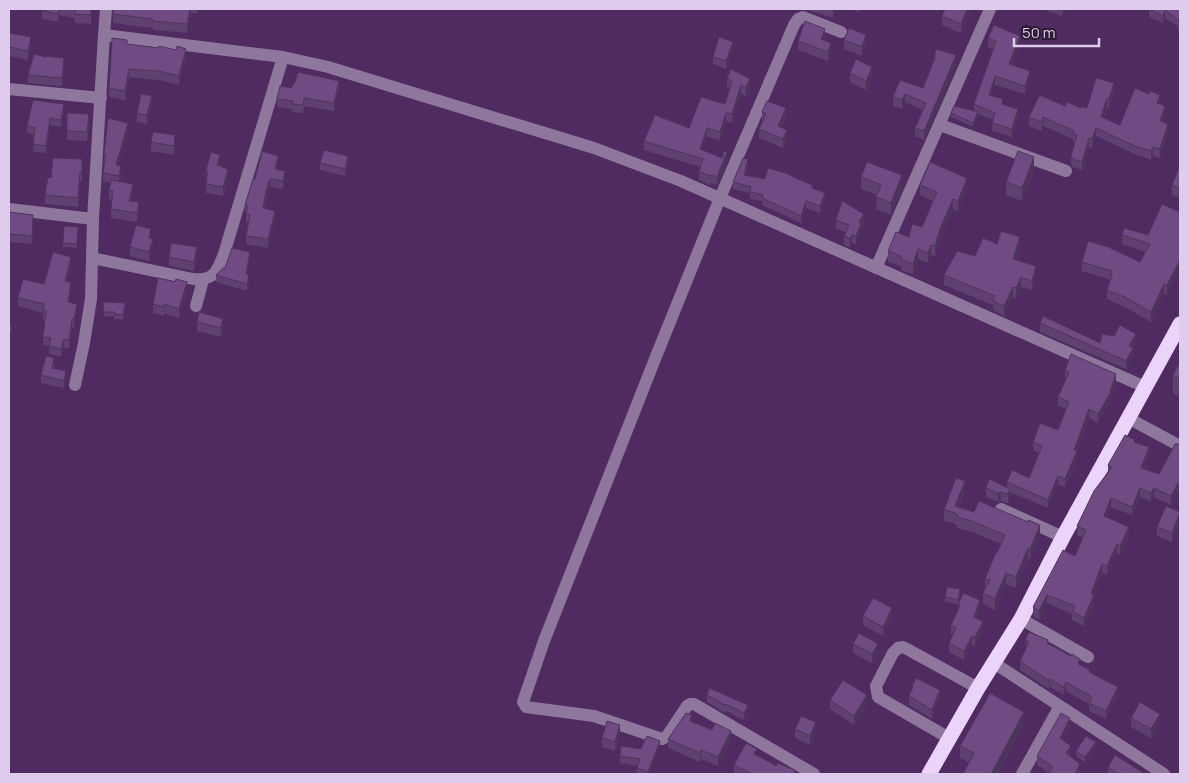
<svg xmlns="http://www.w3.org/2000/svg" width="1189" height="783" font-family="Manrope,sans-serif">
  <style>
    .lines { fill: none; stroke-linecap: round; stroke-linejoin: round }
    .minor { stroke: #8f769d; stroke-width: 12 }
    .highway { stroke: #ecd3fa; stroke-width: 15 }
    .wall { fill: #5f4071 }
    .shaded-wall { fill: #4e345c }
    .building { fill: #6f4a83; stroke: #4e345c }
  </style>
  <rect width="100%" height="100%" fill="#4f2b61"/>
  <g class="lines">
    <path class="minor" d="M106,9L104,35L283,57L328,67L594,148L681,181L1145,387
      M9,89L101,98
      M940,125L1066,171
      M9,209L93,219
      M92,258L193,279C214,281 217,272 224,254L283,57
      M876,268L990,9
      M196,306L203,280
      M75,385L84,343L91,299L93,219L104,35
      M1128,418L1180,446
      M1001,509L1063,537
      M1021,619L1088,657
      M994,663L1164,774
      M949,738L878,697L876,686L893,653L898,648L903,647L907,649L978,688
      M814,774L694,704H690L687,706L667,736L662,739L594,716L526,707L523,702L544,641L655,359L720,198L794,25L798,19L803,17L841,32
      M1022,774L1060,706"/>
    <path class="highway" d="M929,774L978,688L1021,619L1063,537L1180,324"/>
  </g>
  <path class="wall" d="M42,9H91V24L75,23V18L59,15L58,22L42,19Z
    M113,9H197V13H191L187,33L153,30V28L113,23Z
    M805,9H836L833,18Z
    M849,9H860L859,12Z
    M945,9H971L961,33L942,25V16Z
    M1042,9H1066L1062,16Z
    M1149,9H1180V34L1178,33V27L1165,18L1163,23L1149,17Z
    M9,33L31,46L28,60L9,56Z
    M825,38L824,41L831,52L828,61L798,50V41Z
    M988,38L1020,45L1012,65L1030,79L1025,94L995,85L991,96L1003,105L1018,118L1012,137L992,131L993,120L978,114V116L973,127L951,117V113L974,111V104L994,49L988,47Z
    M844,40L866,44L862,56L844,49Z
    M127,44L186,57L179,85L155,79V80L129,77L125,100L109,97V88Z
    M733,49L726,69L713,64V57Z
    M934,58L956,64L924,140L915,136V128L923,110L905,102L902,109L893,106V97L923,88L934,61Z
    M64,66L62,86L28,83V75Z
    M850,73L872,76L866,90L850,82Z
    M727,78L750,87L746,96L741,94L732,123L726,121L720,141L707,136L702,150L727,160L717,185L711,183L710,185L699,180V171L700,167L644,150V141L689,128L725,104L730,88L727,87Z
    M291,88L339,89L334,111L304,106L303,113L292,112V109L277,107V99Z
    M1114,92L1109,108L1107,107L1104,118L1120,125L1160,104L1165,115L1163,122L1168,133L1160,158L1153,156L1151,160L1137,155L1096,136L1092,148L1089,147L1082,170L1073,167L1071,165V156L1075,143L1073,142V139L1043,126L1042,131L1029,126V117L1065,106L1081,108H1087Z
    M152,105L147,124L137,122V113Z
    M64,111L61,127L50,125L46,153L33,152L34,135L27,133V126Z
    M762,112L786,117L781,128L787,139L783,148L759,138V129L762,121Z
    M89,123L87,141L67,140V131Z
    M128,132L118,166L121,175L120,182L133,193L131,201L139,211L137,222L111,218V209L112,200L109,199V190L111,183L103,182L104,155Z
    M151,142L175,144L174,155L151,151Z
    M82,159V181H80L78,207L45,204V195L51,178Z
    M320,163H348L345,176L320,170Z
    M220,164L219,166L228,178L223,196L206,193V184L207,179H206V170Z
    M278,164L277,169L285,179L283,189L270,187L264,209L275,219L268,248L246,244V236L249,223L246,222V214L245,213V205L255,179Z
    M1180,165V198L1172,195V185Z
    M748,166L746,175L765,179L789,175L812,188L825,200L820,213L806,208L801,223L762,205V201L750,199V193L733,189V182Z
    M1034,171L1022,201L1006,195V182Z
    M861,177L902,187L891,215L876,209L877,195L861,189Z
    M920,185L967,188L958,211L953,209L940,239L935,256L931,255L928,263L918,259L913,274L901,270V266L888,262V251L922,227L933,201L920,195Z
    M9,210V212L33,223L32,244L9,242V247Z
    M1180,212L1167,295L1164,294L1151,322L1127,308L1107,299V290L1111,280L1082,271V262H1140L1145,252L1122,244V235H1148Z
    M836,220L864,222L861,228V231L856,245L852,243L850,247L844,245V236L846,232L836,229Z
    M78,227L77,248L63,247V243Z
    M151,239L153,248L149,261L130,256V247Z
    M997,244L1020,246L1016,260L1036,275L1032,290L1021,287L1016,298L1013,297L1004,316L993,310V305L944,285V275L975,256Z
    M197,256L194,271L169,266V257Z
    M250,259L247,274L249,282L247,291L216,282V275Z
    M71,265L67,281L71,290L69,302L77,312L74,328L72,327L69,349L64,348L61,357L49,354V346L43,345V337L45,320L43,319V313L18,306V298L44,284Z
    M187,291L179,318L164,313V316L153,313V304Z
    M103,302L125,308L123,320L114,319V316L104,317Z
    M197,322L223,328L221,337L197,331Z
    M1040,323L1100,343L1136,342L1133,348V357L1126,369L1040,332Z
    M1180,362V397L1173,393V375Z
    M54,365V368L66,379L64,388L41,383V375Z
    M1065,370L1116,383L1111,396V400L1098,423L1089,418L1077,451V460L1065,487L1058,485L1048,508L1010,492V498L1008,503L1001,501L998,502L986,497V488L1007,487V482L1029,478L1039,453L1033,450V442L1058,430L1066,409L1058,406V397L1066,379H1065Z
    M1135,442L1149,456L1144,469L1159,474L1180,444V493L1178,492L1171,505L1154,497L1151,502L1140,497L1132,515L1111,507L1107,517L1129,536L1120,555L1117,553L1107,575L1102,573L1094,596V604L1084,626L1072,620V614L1047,603L1039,620L1033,616V607L1075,556L1083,538L1077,535V526L1108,472V465Z
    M965,492L959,507L1040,536L1030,560L1028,559L1016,588L1006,584L995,610L983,604V593L985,589V579L1001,544L967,530V531L957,528V525L953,523L944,521V510Z
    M1180,512L1172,542L1157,536V527Z
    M960,594L958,604L945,602V597Z
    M958,605L980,609L976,618L983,631L975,646L972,645L964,660L949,652V643L953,635L951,634V625L958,610Z
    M863,616L892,617L883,636L863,625Z
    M1025,640L1048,643L1080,665L1118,695L1106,719L1089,711V704L1066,691L1064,695L1050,687L1049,689L1020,670V661L1026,649Z
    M853,644L878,653L872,663L853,653Z
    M912,686L940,699L932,719L909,705V696L912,690Z
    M707,695L748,712L744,720L726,711L725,713L707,702Z
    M830,700L867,704L854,725L830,709Z
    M1131,718L1160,723L1151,738L1131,727Z
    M692,722L731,740L718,766L701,759L700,762L668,748V739Z
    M1024,724L998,774H963L969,763L960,758V746Z
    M1070,726L1063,740L1071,755L1070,756L1080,773L1079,774H1049V773L1037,765V756Z
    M795,729L816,731L810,745L795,738Z
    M620,734L615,751L602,747V738Z
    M1096,747L1085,762L1076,756V751Z
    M660,748L649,774H637V766L620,763V756L641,749Z
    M757,755L777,766L795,774H736L734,773V765Z
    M1108,767L1145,774H1108Z"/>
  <path class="shaded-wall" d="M59,9V15L58,22V14Z
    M190,9H191V13L187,33V24Z
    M834,9H836L833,18V10Z
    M967,9H971L961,33V24Z
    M1062,9H1066L1062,16Z
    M1165,10V18L1163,23V16Z
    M825,29V38L821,48V39Z
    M866,35V44L862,56V47Z
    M1020,36V45L1009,73V64Z
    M31,37V46L28,60V51Z
    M733,42V49L726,69V61Z
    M831,43V52L828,61V52Z
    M186,49V57L179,85V76Z
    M956,55V64L924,140V131Z
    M64,58V66L62,86V78Z
    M872,67V76L866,90V81Z
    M129,69V77L125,100V91Z
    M1030,71V79L1025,94V86Z
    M995,76V85L989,104V95Z
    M750,79V87L746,96V87Z
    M339,81V89L334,111V103Z
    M1114,83V92L1109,108V99Z
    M741,85V94L732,123V114Z
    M905,94V102L902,109V100Z
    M1160,95V104L1157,112V103Z
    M152,96V105L147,124V115Z
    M1107,98V107L1101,126V117Z
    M64,104V111L61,127V120Z
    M1165,106V115L1160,130V121Z
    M786,108V117L778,135V126Z
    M1018,109V118L1012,137V129Z
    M978,112V116L973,127V123Z
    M726,113V121L720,141V132Z
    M1043,117V126L1042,131V122Z
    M50,118V125L46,153V146Z
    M128,123V132L116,174V165Z
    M1168,124V133L1160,158V149Z
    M707,128V136L700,158V149Z
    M1096,128V136L1092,148V139Z
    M787,130V139L783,148V139Z
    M175,135V144L174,155V146Z
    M1089,138V147L1082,170V162Z
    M1153,147V156L1151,160V151Z
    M727,152V160L717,185V177Z
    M220,155V164L217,174V165Z
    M278,156V164L275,177V169Z
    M348,156V163L345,176V169Z
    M1034,157V171L1022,201V188Z
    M748,159V166L744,182V175Z
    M121,166V175L119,185V176Z
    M228,169V178L223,196V187Z
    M285,171V179L283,189V181Z
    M80,172V181L78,207V198Z
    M902,175V187L891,215V203Z
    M967,178V188L958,211V201Z
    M270,179V187L266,200L263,216V208L266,191Z
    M133,184V193L129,210V201Z
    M825,193V200L820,213V206Z
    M953,199V209L940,239L935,256V246L940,229Z
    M806,201V208L801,223V216Z
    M139,202V211L137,222V213Z
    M275,211V219L268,248V239Z
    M864,214V222L861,228V231L856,245V236L859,222Z
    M151,229V238L149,247V238Z
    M852,235V243L850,247V239Z
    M1020,237V246L1013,269V259Z
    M153,239V248L149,261V252Z
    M931,245V255L928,263V253Z
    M197,247V256L194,271V262Z
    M918,249V259L913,274V264Z
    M250,252V259L246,281V274Z
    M71,257V265L65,289V281Z
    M1180,260V269L1167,295V285Z
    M1036,266V275L1032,290V281Z
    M249,275V282L247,291V284Z
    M1021,277V287L1016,298V288Z
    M71,282V290L68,311V302Z
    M187,282V291L179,318V309Z
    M1164,284V294L1151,322V312Z
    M1013,287V297L1004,316V306Z
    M77,304V312L74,328V319Z
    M72,319V327L69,349V340Z
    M223,319V328L221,337V328Z
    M12,326V335L10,345V336Z
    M1136,334V342L1129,354V346Z
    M64,339V348L61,357V349Z
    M1133,348V357L1126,369V361Z
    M66,371V379L64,388V381Z
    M1116,374V383L1111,396V400L1098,423V414L1110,391Z
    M1089,409V418L1075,457L1077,451V460L1065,487V479L1074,450Z
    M1149,447V456L1141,477V468Z
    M1058,476V485L1048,508V500Z
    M965,481V492L956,514L955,506Z
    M1178,483V492L1171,505V496Z
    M1140,488V497L1132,515V507Z
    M1154,488V497L1151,502V493Z
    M1010,489V498L1008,503V494Z
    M1001,492V501L998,502V493Z
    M1111,498V507L1104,525V516Z
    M1180,513V522L1172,542V533Z
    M1040,525V536L1030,560V549Z
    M1129,527V536L1120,555V546Z
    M1117,544V553L1107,575V566Z
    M1028,548V559L1016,588V577Z
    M1102,564V573L1094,596V604L1084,626V618L1091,594Z
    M1006,573V584L995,610V599Z
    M1047,595V603L1039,620V611Z
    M980,600V609L974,626V617Z
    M892,608V617L883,636V627Z
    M983,622V631L975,646V637Z
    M972,636V645L964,660V651Z
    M878,644V653L872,663V654Z
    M1050,679V687L1049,689V681Z
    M1066,682V691L1064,695V687Z
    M1118,687V695L1106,719V711Z
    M940,690V699L932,719V710Z
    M867,695V704L854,725V716Z
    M748,705V712L744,720V713Z
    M1024,712V724L998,774H991Z
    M1160,714V723L1151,738V729Z
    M1070,718V726L1060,747V738Z
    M816,722V731L810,745V736Z
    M620,725V734L615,751V742Z
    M731,731V740L718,766V757Z
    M660,741V748L649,774H648V772Z
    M1096,742V747L1085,762V757Z
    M1071,746V755L1066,761V753Z
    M701,750V759L700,762V753Z
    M1080,764V773L1079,774H1075Z"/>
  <path class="building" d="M42,9H59L58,14L42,10Z
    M73,9H91V15L75,14L76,9Z
    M113,9H190L187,24L153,21V19L113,14Z
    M945,9H967L961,24L942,16Z
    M1149,9H1180V26L1178,25L1180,21L1165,10L1163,16Z
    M805,21L825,29L821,39L831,43L828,52L798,41Z
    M994,25L1020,36L1009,64L1030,71L1025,86L995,76L989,95L1003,99L1002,104L1018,109L1012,129L992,123L995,113L974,104L996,41L988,38Z
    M849,28L866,35L862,47L844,40Z
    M9,33L31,37L28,51L9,47Z
    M719,37L733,42L726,61L713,57Z
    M112,38L127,40V44L158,48L159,46L176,50L177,46L186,49L179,76L155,70V71L129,69L125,91L109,88Z
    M936,49L956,55L924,131L915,128L926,103L905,94L902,100L893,97L900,80L923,88L935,58H934Z
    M34,54L46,57V56L64,58L62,78L28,75Z
    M856,59L872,67L866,81L850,73Z
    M731,69L750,79L746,87L741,85L732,114L726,113L720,132L707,128L700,149L722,158L724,151L727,152L717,177L711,175L710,176L699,171L703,159L644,141L655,115L689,128L701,97L725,104L732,81L727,78Z
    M298,72L339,81L334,103L304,98L303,105L292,104L293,101L277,99L280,86L291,88L295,82Z
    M1096,78L1114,83L1109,99L1107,98L1101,117L1120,125L1135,88L1149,94L1150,91L1160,95L1157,103L1165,106L1160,121L1168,124L1160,149L1153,147L1151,151L1137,147L1096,128L1092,139L1089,138L1082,162L1073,159L1071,156L1077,135L1073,134L1074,131L1043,117L1042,122L1029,117L1039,96H1042L1065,106L1067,102L1081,108V106L1087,108Z
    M141,94L152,96L147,115L137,113Z
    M33,100L64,104L61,120L50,118L46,146L33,144L35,128L27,126Z
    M767,101L786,108L778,126L787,130L783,139L759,129L766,114L762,112Z
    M954,106L978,112L973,123L951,113Z
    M67,113L89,114L87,132L67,131Z
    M108,118L128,123L116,165L121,166L119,176L103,173L106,155H104Z
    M153,132L175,135L174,146L151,142Z
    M324,150L348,156L345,169L320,163Z
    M262,151L278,156L275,169L285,171L283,181L270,179L266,191L263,208L275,211L268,239L246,236L250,215L246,214L248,206L245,205L253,179H255Z
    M1018,151L1034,157L1022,188L1006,182Z
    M211,152L220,155L217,165L228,169L223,187L206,184L208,171L206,170Z
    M53,158L82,159V172H80L78,198L45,195L48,177L51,178Z
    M743,158L748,159L744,175L765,179L768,168L789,174V175L812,185V188L825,193L820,206L806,201L801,216L762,198L763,195L750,192L751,187L733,182Z
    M867,162L902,175L891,203L876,197L881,185L861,177Z
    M930,162L967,178L958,201L953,199L940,229L935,246L931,245L928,253L918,249L913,264L901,259V256L888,251L896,232L909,237L912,224L922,227L937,192L920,185Z
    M1180,165V189L1172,185Z
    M111,180L133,184L129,201L139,202L137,213L111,209L113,191L109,190Z
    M842,201L864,214L859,222L861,223L856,236L852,235L850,239L844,236L849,225L836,220Z
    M1162,204L1180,212V260L1167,285L1164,284L1151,312L1127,298L1107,290L1112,275H1111L1112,271L1082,262L1088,241L1108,247L1140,262L1150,244L1122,235L1124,228L1148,235Z
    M9,212L33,215L32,236L9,234V239Z
    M136,225L151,229L149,238L153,239L149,252L130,247Z
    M64,226L78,227L77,244L63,243Z
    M1001,231L1020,237L1013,259L1036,266L1032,281L1021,277L1016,288L1013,287L1004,306L993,301L995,296L944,275L957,251L975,256L983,238L997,244Z
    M171,243L197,247L194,262L169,257Z
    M232,248L250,252L246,274L249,275L247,284L216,275L223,268H225Z
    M53,252L71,257L65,281L71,282L68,302L77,304L74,319H72L69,340L64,339L61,349L49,346L51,338L43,337L46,311H43L44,304L18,298L23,279L44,284Z
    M158,278L175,282L176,279L187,282L179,309L164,304V307L153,304Z
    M103,302L125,303L123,315L114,314L115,312H104Z
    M199,312L223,319L221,328L197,322Z
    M1043,316L1100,343L1102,334L1114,336L1120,325L1136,334L1129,346L1133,348L1126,361L1040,323Z
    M9,326H12L10,336H9Z
    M1071,354L1116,374L1110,391L1111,392L1098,414L1089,409L1074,450L1077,451L1065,479L1058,476L1048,500L1007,482L1012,470L1029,478L1042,446L1033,442L1040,423L1058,430L1069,402L1058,397L1069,372L1065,370Z
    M46,356L54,358L52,368L66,371L64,381L41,375Z
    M1180,362V379L1173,375Z
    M1125,435L1135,440L1134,442L1149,447L1141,468L1159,474L1175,444H1180V484L1178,483L1171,496L1154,488L1151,493L1140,488L1132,507L1111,498L1104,516L1129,527L1120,546L1117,544L1107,566L1102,564L1091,594L1094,595L1084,618L1072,611L1075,606L1047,595L1039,611L1033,607L1063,550L1075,556L1086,530L1077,526L1094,491L1112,467L1108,465Z
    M956,478L965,481L955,506L974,512L979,501L1028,522V520L1040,525L1030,549L1028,548L1016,577L1006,573L995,599L983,593L990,580L985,579L996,552L997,553L1005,535L967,519V520L957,517L958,515L953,512L944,510Z
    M989,479L1010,489L1008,494L1001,492L998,493L986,488Z
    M1166,506L1180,512L1172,533L1157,527Z
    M947,587L960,589L958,600L945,597Z
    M963,593L980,600L974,617L983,622L975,637L972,636L964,651L949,643L956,628L951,625L960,606L958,605Z
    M873,598L892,608L883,627L863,616Z
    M1029,632L1048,640L1047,643L1071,656L1072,654L1080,659L1078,664L1090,670L1089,672L1118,687L1106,711L1089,703L1092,697L1066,682L1064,687L1050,679L1049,681L1020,661L1029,642L1025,640Z
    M859,633L878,644L872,654L853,644Z
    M916,678L940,690L932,710L909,696L913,687L912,686Z
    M843,680L867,695L854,716L830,700Z
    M709,688L748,705L744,713L726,704L725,705L707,695Z
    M990,693L1024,712L991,774L989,773V774H963L974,753L960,746Z
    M1140,702L1160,714L1151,729L1131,718Z
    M686,713L692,715L690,721L712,730L715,723L731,731L718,757L701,750L700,753L668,739Z
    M1061,713L1070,718L1060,738L1071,746L1066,753L1080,764L1075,774H1051L1049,773L1053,767L1037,756Z
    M801,716L816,722L810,736L795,729Z
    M607,721L620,725L615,742L602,738Z
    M647,736L660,741L648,772L637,768L640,759L620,756L621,746L641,749Z
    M1086,736L1096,742L1085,757L1076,751Z
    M746,743L757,749L754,754L777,766V763L795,770L794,774H752L734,765Z
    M1115,755L1145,774H1118L1108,767Z"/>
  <rect width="1189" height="783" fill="none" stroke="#dfcbeb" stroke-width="20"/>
  <path d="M1014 38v8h85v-8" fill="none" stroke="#dfcbeb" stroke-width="2.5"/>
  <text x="1022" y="38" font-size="15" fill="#dfcbeb" stroke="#2c1c35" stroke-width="4" paint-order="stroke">50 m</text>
</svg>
